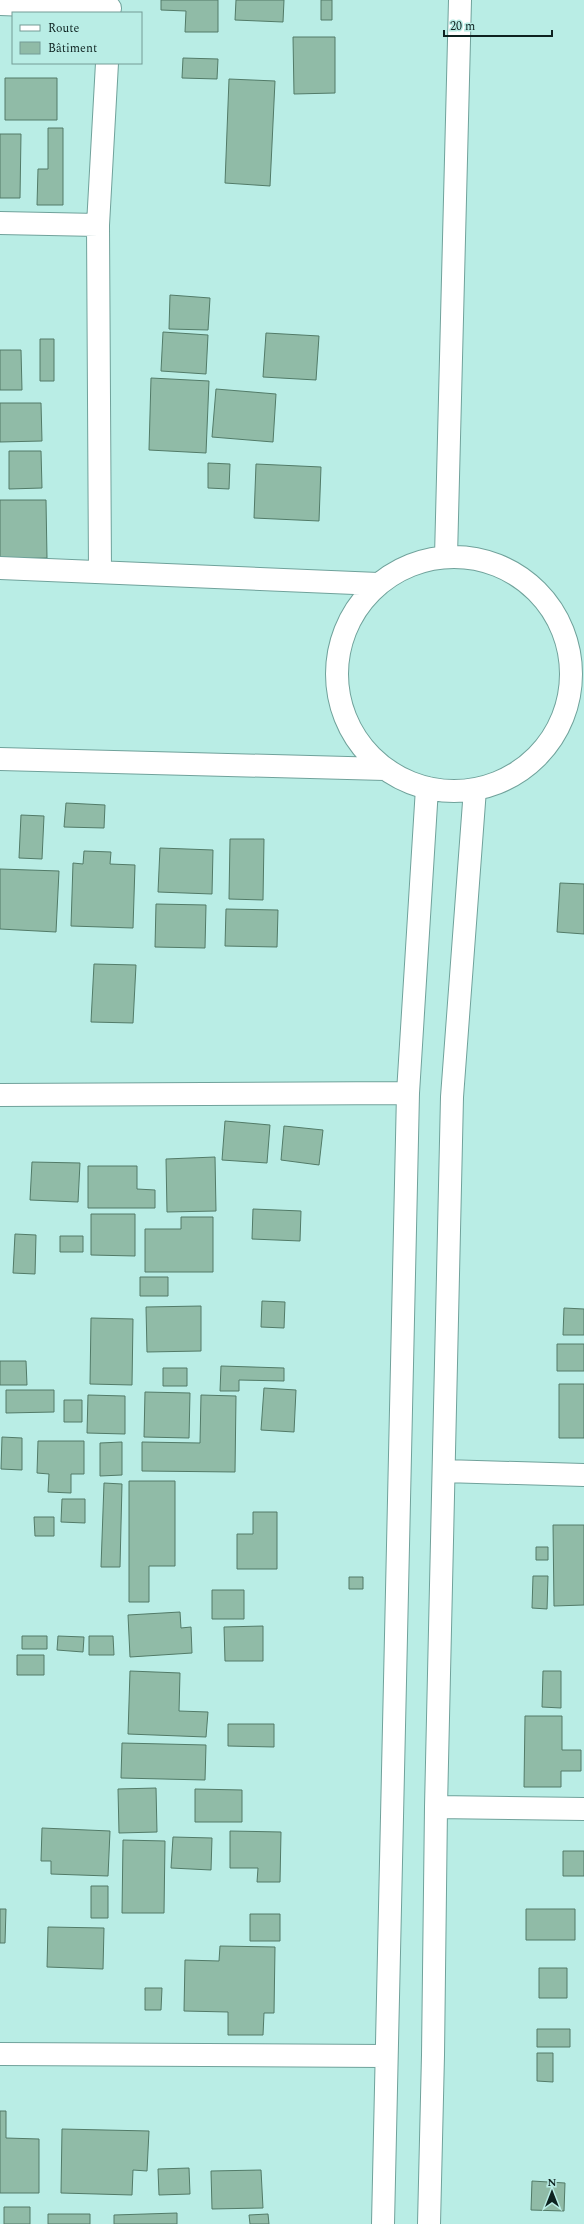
<svg xmlns="http://www.w3.org/2000/svg" width="584" height="2224" font-family="Spectral,serif">
  <style>
    .building { fill: #90bba7; stroke: #527b68 }
    .lines { fill: none; stroke-linecap: round; stroke-linejoin: round }
    .minor-casing { stroke: #70a29b; stroke-width: 24 }
    .minor { stroke: #fff; stroke-width: 22 }
  </style>
  <rect width="100%" height="100%" fill="#b9ede5"/>
  <path class="building" d="M161,0H218V32H185L186,11L161,10Z
    M236,0H284L283,22L235,20Z
    M321,0H332V20H321Z
    M293,37H335V93L294,94Z
    M183,58L218,59L217,79L182,78Z
    M5,78H57V120H5Z
    M229,79L275,81L270,186L225,183Z
    M48,128H63V205H37L38,169H48Z
    M0,134H21L20,198H0Z
    M170,295L210,298L208,330L169,329Z
    M163,332L208,335L206,374L161,371Z
    M266,333L319,336L316,380L263,377Z
    M40,339H54V381H40Z
    M0,350H21L22,390H0Z
    M151,378L209,381L206,453L149,450Z
    M216,389L276,394L273,442L212,437Z
    M0,403H41L42,441L0,442Z
    M9,451H41L42,488L9,489Z
    M208,463L230,464L229,489L208,488Z
    M256,464L321,467L319,521L254,518Z
    M0,500H46L47,558L0,559Z
    M66,803L105,805L104,828L64,827Z
    M21,815L44,816L42,859L19,858Z
    M230,839H264L263,900L229,899Z
    M160,848L213,850L212,894L158,892Z
    M84,851L111,852L110,864L135,865L133,928L71,926L73,863L83,864Z
    M0,869L59,871L56,932L0,929Z
    M560,883L584,884V934L557,932Z
    M156,904L206,905L205,948L155,947Z
    M226,909L278,910L277,947L225,946Z
    M94,964L136,965L133,1023L91,1022Z
    M225,1121L270,1125L267,1163L222,1160Z
    M284,1126L323,1130L319,1165L281,1160Z
    M215,1157L216,1211L167,1212L166,1159Z
    M32,1162L80,1163L78,1202L30,1200Z
    M88,1166H137V1189L155,1190V1208H88Z
    M253,1209L301,1211L300,1241L252,1239Z
    M91,1214H135V1256L91,1255Z
    M181,1217H213V1272H145V1229H181Z
    M15,1234L36,1235L35,1274L13,1273Z
    M60,1236H83V1252H60Z
    M140,1277H168V1296H140Z
    M262,1301L285,1302L284,1328L261,1327Z
    M201,1306V1351L147,1352L146,1307Z
    M564,1308L584,1309V1335H563Z
    M91,1318L133,1319L132,1385L90,1384Z
    M557,1344H584V1371H557Z
    M0,1361H26L27,1385H0Z
    M221,1366L284,1368V1381L239,1380V1391H220Z
    M163,1368H187V1386H163Z
    M559,1384H584V1438H559Z
    M264,1388L296,1390L294,1432L261,1430Z
    M6,1390H54V1412L6,1413Z
    M145,1392L190,1393L189,1438L144,1437Z
    M88,1395L125,1396V1434L87,1433Z
    M201,1395L236,1396L235,1472L142,1471V1442L200,1443Z
    M64,1400H82V1422H64Z
    M2,1437L22,1438V1470L1,1469Z
    M38,1441H84V1474H71V1493L48,1492L49,1474L37,1473Z
    M122,1442V1475L100,1476V1443Z
    M129,1481H175V1566H149V1602H129Z
    M104,1483L122,1484L120,1567H101Z
    M62,1499H85V1523L61,1522Z
    M253,1512H277V1569H237V1534H253Z
    M34,1517H54V1536H35Z
    M553,1525H584V1605L554,1606Z
    M536,1547H548V1560H536Z
    M533,1576H548L547,1609L532,1608Z
    M349,1577H363V1589H349Z
    M212,1590H244V1619H212Z
    M180,1612L181,1628L191,1627L192,1653L130,1657L128,1615Z
    M263,1626V1661H225L224,1627Z
    M22,1636H47V1649H22Z
    M58,1636L84,1637L83,1652L57,1650Z
    M89,1636H113L114,1655H89Z
    M17,1655H44V1675H17Z
    M130,1671L180,1673L179,1711L208,1712L206,1737L128,1734Z
    M543,1671H561V1708L542,1707Z
    M525,1716H562V1750H581V1771H561V1787H524Z
    M228,1724H274V1747L228,1746Z
    M122,1743L206,1745L205,1780L121,1778Z
    M156,1788L157,1832L119,1833L118,1789Z
    M195,1789L242,1790V1822H195Z
    M42,1828L110,1831L108,1876L51,1874V1861H41Z
    M230,1831L281,1832L280,1882H257L258,1868H230Z
    M173,1837L212,1838L211,1870L171,1868Z
    M123,1840L165,1841L164,1913H122Z
    M563,1851H584V1876H563Z
    M91,1886H108V1918H91Z
    M0,1909H6L5,1943H0Z
    M526,1909H575V1940H526Z
    M250,1914H280V1941H250Z
    M48,1927L104,1928L103,1969L47,1967Z
    M220,1946L275,1947L274,2013H264L263,2035H228V2012L184,2011L185,1960L219,1961Z
    M539,1968H567V1998H539Z
    M145,1988H162L161,2010H145Z
    M537,2029H570V2047H537Z
    M537,2053H553V2082L537,2081Z
    M0,2111H6V2138L39,2139V2193H0Z
    M62,2129L149,2131L147,2171L133,2170L132,2195L61,2193Z
    M189,2168L190,2194L159,2195L158,2169Z
    M261,2170L263,2208L212,2209L211,2171Z
    M532,2181L565,2183L564,2211L531,2210Z
    M4,2207H30V2224H4Z
    M177,2213V2224H114V2215Z
    M48,2214H90V2224H48Z
    M268,2214L269,2224H250L249,2215Z"/>
  <g class="lines">
    <g class="minor-casing">
      <path id="minor" d="M0,4L110,8
        M0,223L98,225
        M337 674a117 117 0 1 1 234 0a117 117 0 1 1-234 0Z
        M446,557L460,0
        M0,568L378,584
        M100,572L98,225L107,63
        M0,759L385,769
        M0,1095L408,1093
        M444,1471L584,1475
        M436,1807L584,1809
        M0,2054L385,2056
        M383,2224L408,1093L427,788
        M429,2224L433,2055L436,1807L452,1097L475,789"/>
    </g>
    <use href="#minor" class="minor"/>
  </g>
  <rect x="12" y="12" width="130" height="52" fill="#b9ede5" stroke="#759c96"/>
  <rect x="20" y="25" width="20" height="6" fill="#ffffff" stroke="#759c96"/>
  <text x="48" y="32" font-size="12" fill="#0e2220">Route</text>
  <rect x="20" y="42" width="20" height="12" fill="#90bba7" stroke="#759c96"/>
  <text x="48" y="52" font-size="12" fill="#0e2220">Bâtiment</text>
  <g transform="translate(552 2192)" stroke="#b9ede5" stroke-width="3" paint-order="stroke">
  <path d="M0-3L7 15L0 10L-7 15Z" fill="#0e2220"/>
  <text y="-6" font-size="11" font-weight="bold" text-anchor="middle" fill="#0e2220">N</text>
  </g>
  <path d="M444 30v6h108v-6" fill="none" stroke="#0e2220" stroke-width="2"/>
  <text x="450" y="30" font-size="12" fill="#0e2220" stroke="#b9ede5" stroke-width="3" paint-order="stroke">20 m</text>
</svg>
